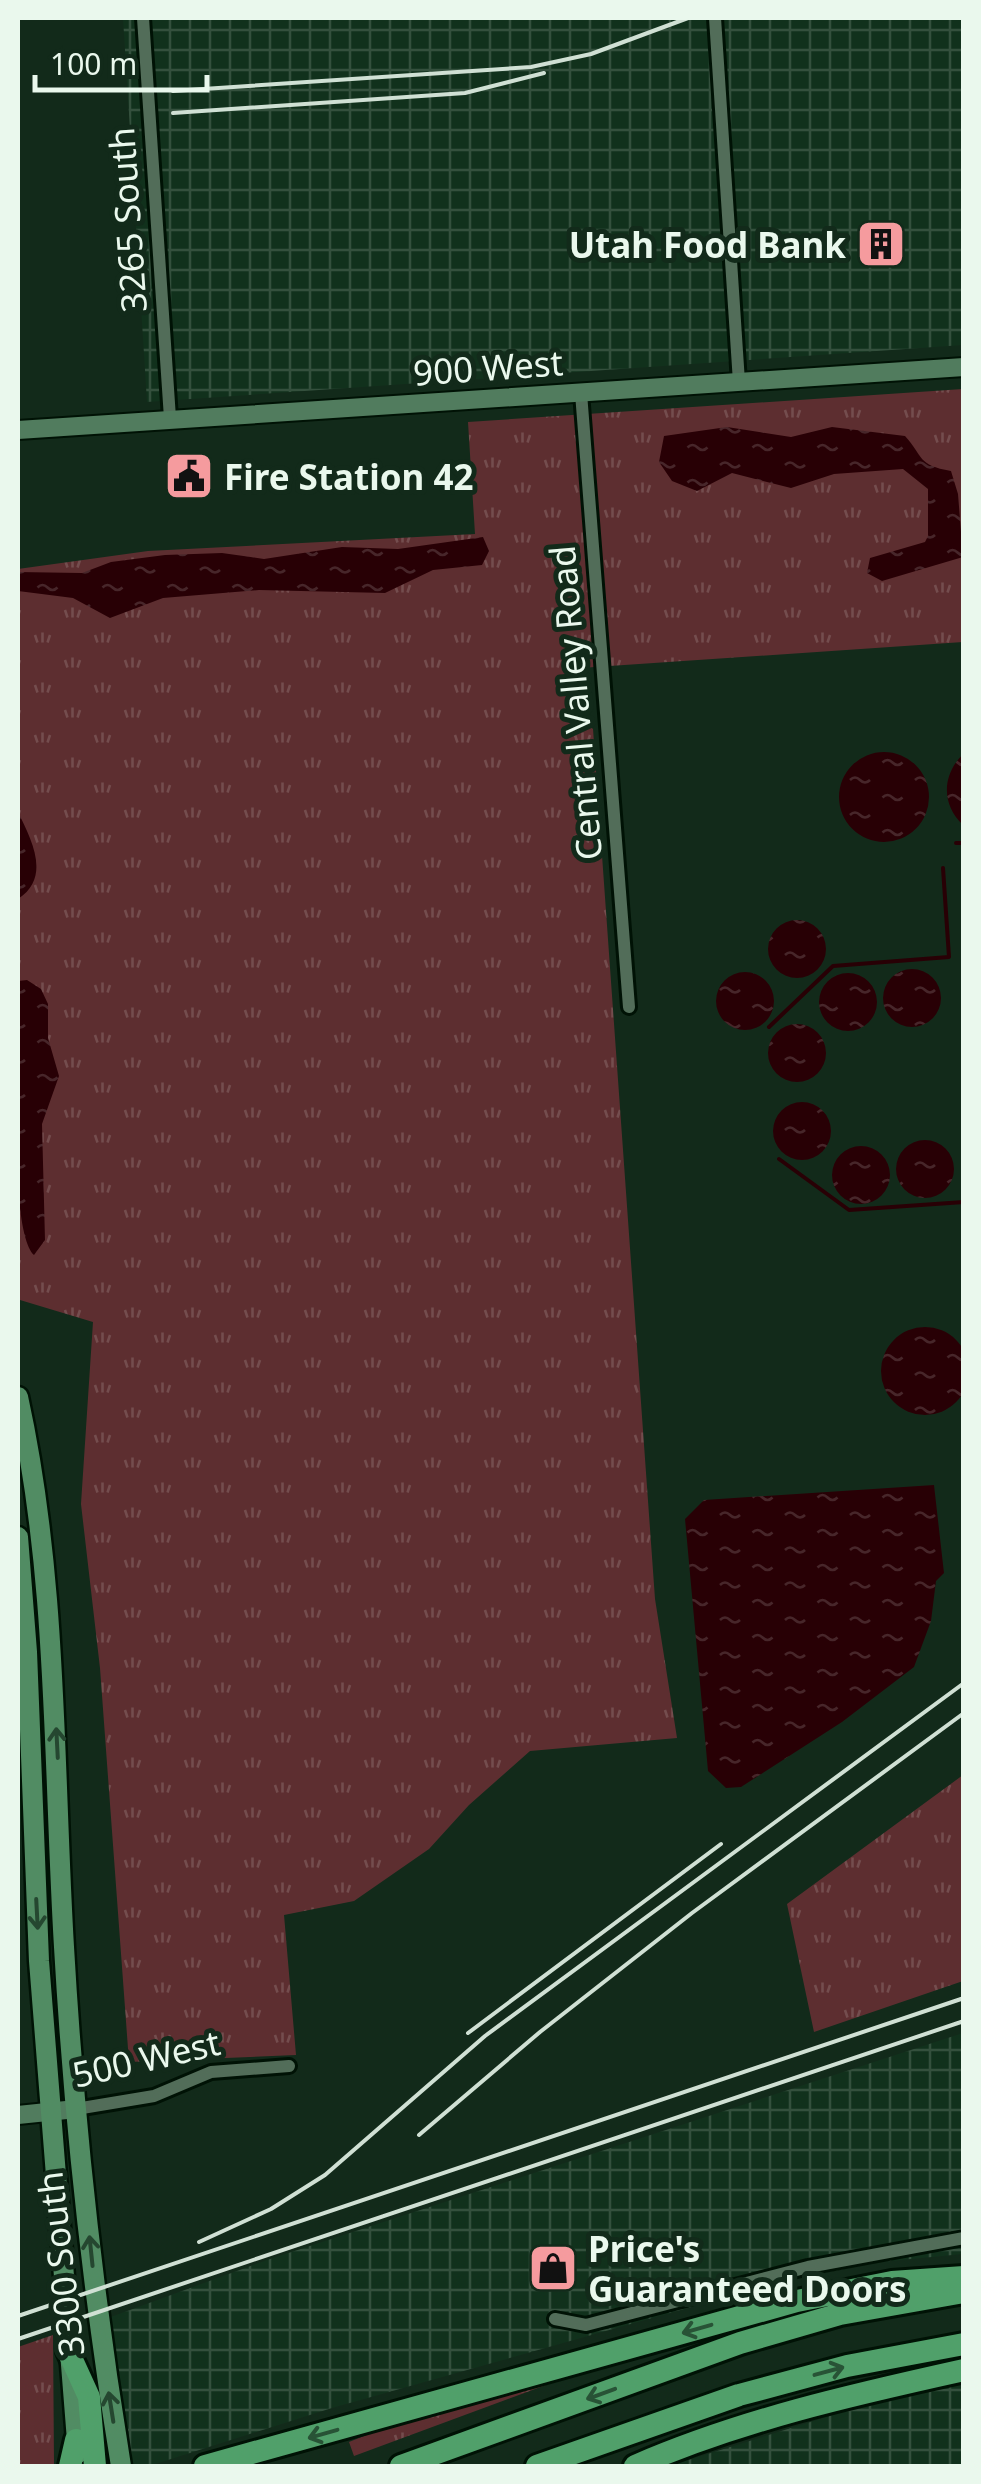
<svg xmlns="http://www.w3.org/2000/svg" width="981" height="2484" font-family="'Noto Sans',sans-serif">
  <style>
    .industrial { fill: url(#industrial-grid) }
    .grass { fill: url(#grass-tufts) }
    .water { fill: url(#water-ripples) }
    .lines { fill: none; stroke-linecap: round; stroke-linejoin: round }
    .stream { stroke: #280005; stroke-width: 4 }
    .street-casing { stroke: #001205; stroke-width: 18 }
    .secondary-casing { stroke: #001205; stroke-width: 22 }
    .primary-casing { stroke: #001205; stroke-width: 25 }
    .highway-casing { stroke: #001205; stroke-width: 28 }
    .street { stroke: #526d59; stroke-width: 12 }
    .secondary { stroke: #517c5e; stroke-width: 18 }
    .primary { stroke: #518c63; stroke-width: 20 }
    .highway { stroke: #50a06a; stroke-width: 22 }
    .rail { stroke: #d0e0d4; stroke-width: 4 }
    .oneway { stroke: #254730 }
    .oneway2 { stroke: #285336 }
    .labels { text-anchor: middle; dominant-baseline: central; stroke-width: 10; stroke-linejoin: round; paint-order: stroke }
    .street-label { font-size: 35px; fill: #eaf8ed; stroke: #122a1a }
    .poi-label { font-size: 35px; font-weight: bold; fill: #eaf8ed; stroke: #122a1a; text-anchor: start }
  </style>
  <defs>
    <pattern id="industrial-grid" width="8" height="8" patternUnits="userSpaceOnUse" patternTransform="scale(2.5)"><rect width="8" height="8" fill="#11311c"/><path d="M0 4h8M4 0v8" fill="none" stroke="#34503d"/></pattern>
    <pattern id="grass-tufts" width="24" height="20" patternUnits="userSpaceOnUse" patternTransform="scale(2.5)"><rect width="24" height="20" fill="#5d2e30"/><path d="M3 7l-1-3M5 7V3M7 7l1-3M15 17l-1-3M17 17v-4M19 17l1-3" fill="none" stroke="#744d4e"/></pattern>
    <pattern id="water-ripples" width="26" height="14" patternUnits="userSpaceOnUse" patternTransform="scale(2.5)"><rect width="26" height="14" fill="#280005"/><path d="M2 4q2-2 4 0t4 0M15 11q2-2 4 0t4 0" fill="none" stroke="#47262a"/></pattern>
  </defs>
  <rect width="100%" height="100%" fill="#122a1a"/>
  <path class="industrial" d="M123,18H963V345L147,402Z
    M963,2033V2254L880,2262L787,2280L332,2408L149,2466H128L108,2318L267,2260Z
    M963,2385V2466H669L907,2392Z"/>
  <path class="grass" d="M963,389V642L580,668L583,720L593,729L655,1599L677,1738L530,1751L469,1805L429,1849L354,1901L284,1915L296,2055L129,2062L100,1668L81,1504L93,1322L20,1300L18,1289V569L148,551L475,534L468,422Z
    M963,1775V1981L814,2032L787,1904Z
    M53,2335L54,2466H18V2347Z
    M592,2368L354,2456L349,2442L379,2430Z"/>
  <path class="water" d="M727,427L791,437L832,427L905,436C924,457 917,465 951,471L958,494L963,557L882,581L867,573L870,558L925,542L928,536V489L903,469L834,474L791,488L732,473L697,491L672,481L659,462L664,436Z
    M483,537L489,551L482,565L433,570L385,593L259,590L163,598L110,618L73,598L18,591V572L82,573L111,562L165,555L222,553L264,559L342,547L398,549Z
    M839 797a45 45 0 1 1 90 0a45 45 0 1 1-90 0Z
    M963,754V825C941,804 942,775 963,754Z
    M18,812C31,839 52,877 18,899Z
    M768 949a29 29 0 1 1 58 0a29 29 0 1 1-58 0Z
    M883 998a29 29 0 1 1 58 0a29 29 0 1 1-58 0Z
    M716 1001a29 29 0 1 1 58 0a29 29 0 1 1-58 0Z
    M819 1002a29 29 0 1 1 58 0a29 29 0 1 1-58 0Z
    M27,980L41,989L48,1004V1038L59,1076L42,1124L45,1240L34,1255C7,1229 18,1029 18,981Z
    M768 1053a29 29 0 1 1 58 0a29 29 0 1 1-58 0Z
    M773 1131a29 29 0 1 1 58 0a29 29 0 1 1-58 0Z
    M896 1169a29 29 0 1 1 58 0a29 29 0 1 1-58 0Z
    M832 1175a29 29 0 1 1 58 0a29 29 0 1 1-58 0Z
    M881 1371a44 44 0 1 1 88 0a44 44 0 1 1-88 0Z
    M934,1485L944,1573L936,1581L931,1621L914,1667L842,1722L741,1787L726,1788L708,1771L685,1519L704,1500Z"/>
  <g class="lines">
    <path class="stream" d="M956,843H964
      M769,1027L833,966L949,957L943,868
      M779,1159L849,1210L964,1202"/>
    <g class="street-casing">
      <path id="street" d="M143,18L170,418
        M715,18L739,382
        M581,393L629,1007
        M76,2109L154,2096L211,2072L289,2066
        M555,2319L586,2325L808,2267L964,2238"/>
    </g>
    <g class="secondary-casing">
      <path id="secondary" d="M18,430L964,367
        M18,2115L76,2109"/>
    </g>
    <g class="primary-casing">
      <path id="primary" d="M18,1397C58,1580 53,1762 64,1947C74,2121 93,2295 121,2466
        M18,1537L27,1652L39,1961L78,2453"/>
    </g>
    <g class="highway-casing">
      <path id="highway" d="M68,2351L89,2397L95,2466
        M70,2466L76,2440
        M205,2466L797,2301L892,2282L964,2277
        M401,2466L740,2343L840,2314L964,2292
        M537,2466L739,2395L847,2366L964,2344
        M635,2466C741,2420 851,2395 964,2370"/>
    </g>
    <use href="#street" class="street"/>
    <use href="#secondary" class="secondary"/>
    <use href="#primary" class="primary"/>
    <use href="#highway" class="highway"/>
    <path class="rail" d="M173,91L531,67L591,54L688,18
      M173,113L465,93L544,73
      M468,2033L721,1844
      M419,2135L540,2032L692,1913L964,1713
      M199,2242L271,2209L325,2175L485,2036L964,1683
      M18,2316L964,1998
      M18,2339L964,2021"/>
  </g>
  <defs><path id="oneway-shaft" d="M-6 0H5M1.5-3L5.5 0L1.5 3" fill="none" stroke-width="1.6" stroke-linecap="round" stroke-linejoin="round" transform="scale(2.5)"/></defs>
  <g class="oneway">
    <use href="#oneway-shaft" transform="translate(57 1743) rotate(-93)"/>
    <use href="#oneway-shaft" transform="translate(37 1914) rotate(87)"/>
    <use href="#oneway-shaft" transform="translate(91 2251) rotate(-96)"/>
    <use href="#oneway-shaft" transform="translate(111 2407) rotate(-99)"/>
  </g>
  <g class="oneway2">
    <use href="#oneway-shaft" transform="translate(697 2329) rotate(164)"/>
    <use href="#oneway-shaft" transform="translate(829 2371) rotate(-15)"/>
    <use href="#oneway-shaft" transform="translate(601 2394) rotate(160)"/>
    <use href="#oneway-shaft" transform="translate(323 2434) rotate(164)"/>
  </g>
  <defs>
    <g id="building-square" transform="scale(2.5)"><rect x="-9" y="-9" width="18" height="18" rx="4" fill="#f59b9e" stroke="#122a1a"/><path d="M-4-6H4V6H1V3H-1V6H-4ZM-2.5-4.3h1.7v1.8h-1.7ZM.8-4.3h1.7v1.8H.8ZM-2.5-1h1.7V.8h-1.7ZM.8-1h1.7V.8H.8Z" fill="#111"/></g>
    <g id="civic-square" transform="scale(2.5)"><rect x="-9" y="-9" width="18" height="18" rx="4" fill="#f59b9e" stroke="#122a1a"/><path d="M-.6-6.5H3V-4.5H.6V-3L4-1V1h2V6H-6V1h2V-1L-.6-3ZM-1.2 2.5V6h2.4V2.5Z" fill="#111"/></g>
    <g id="shop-square" transform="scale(2.5)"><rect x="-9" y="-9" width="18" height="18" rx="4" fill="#f59b9e" stroke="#122a1a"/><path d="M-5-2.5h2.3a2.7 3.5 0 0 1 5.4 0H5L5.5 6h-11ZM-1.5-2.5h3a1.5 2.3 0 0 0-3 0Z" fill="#111"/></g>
  </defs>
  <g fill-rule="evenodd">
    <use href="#building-square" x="881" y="244"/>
    <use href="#civic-square" x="189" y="476"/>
    <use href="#shop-square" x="553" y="2268"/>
  </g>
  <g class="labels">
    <g class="street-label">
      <text transform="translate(127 220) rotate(-94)">3265 South</text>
      <text transform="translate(488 367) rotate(-4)">900 West</text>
      <text transform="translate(575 703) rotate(-95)">Central Valley Road</text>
      <text transform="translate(146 2058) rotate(-13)">500 West</text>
      <text transform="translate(60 2264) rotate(-97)">3300 South</text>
    </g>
    <g class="poi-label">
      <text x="846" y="244" text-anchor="end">Utah Food Bank</text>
      <text x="224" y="476">Fire Station 42</text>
      <text x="588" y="2248">Price's<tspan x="588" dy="40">Guaranteed Doors</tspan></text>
    </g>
  </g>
  <rect width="981" height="2484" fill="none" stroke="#eaf8ed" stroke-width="40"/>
  <path d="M35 75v15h172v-15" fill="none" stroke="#eaf8ed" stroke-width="5"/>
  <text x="50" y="75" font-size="30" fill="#eaf8ed" stroke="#122a1a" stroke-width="8" paint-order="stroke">100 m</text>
</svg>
